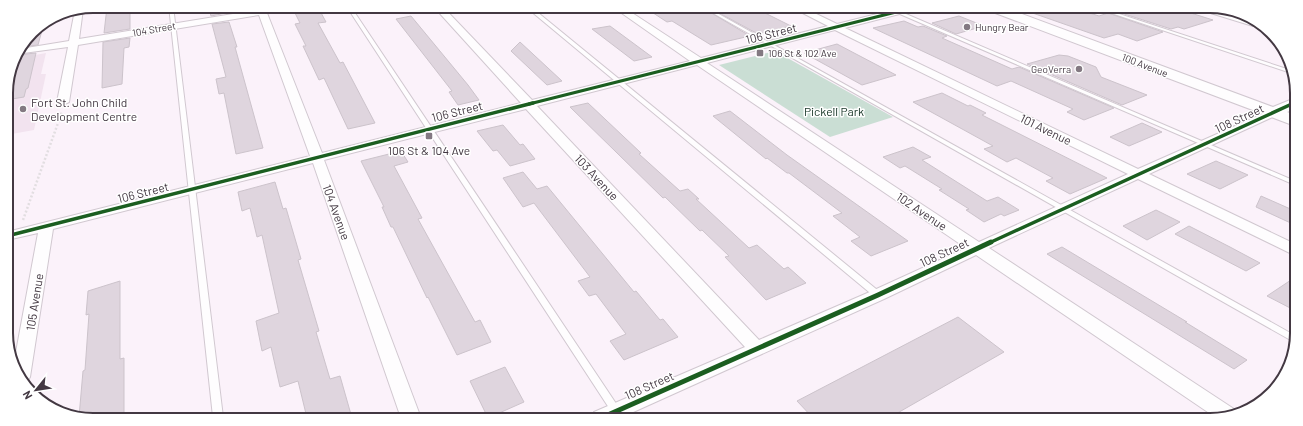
<svg xmlns="http://www.w3.org/2000/svg" width="1303" height="426" font-family="Barlow,sans-serif">
  <style>
    .education { fill: #f2e3ef }
    .green { fill: #caded4 }
    .building { fill: #dfd5de; stroke: #ccc3cb }
    .lines { fill: none; stroke-linecap: round; stroke-linejoin: round }
    .lane-casing { stroke: #d1c8d0; stroke-width: 2 }
    .street-casing { stroke: #d1c8d0; stroke-width: 2 }
    .secondary-casing { stroke: #d1c8d0; stroke-width: 2 }
    .path { stroke: #e2dee1; stroke-width: 2.5; stroke-dasharray: 2 2; stroke-linecap: butt }
    .lane { fill: #fefdfe; fill-rule: evenodd }
    .street { fill: #fefdfe; fill-rule: evenodd }
    .secondary { fill: #fefdfe; fill-rule: evenodd }
    .cycleway-far2-casing { stroke: #fff; stroke-width: 4.5 }
    .cycleway-far1-casing { stroke: #fff; stroke-width: 6 }
    .cycleway-casing { stroke: #fff; stroke-width: 8 }
    .cycleway-far2 { stroke: #1b5e20; stroke-width: 3 }
    .cycleway-far1 { stroke: #1b5e20; stroke-width: 3.5 }
    .cycleway { stroke: #1b5e20; stroke-width: 5 }
    .poi-dot { fill: #837982; stroke: #fff; stroke-width: 1.5 }
    .labels { text-anchor: middle; dominant-baseline: central; stroke-width: 3; stroke-linejoin: round; paint-order: stroke }
    .far-poi-label { font-size: 10px; fill: #433842; stroke: #fff; text-anchor: start }
    .far-street-label { font-size: 10px; fill: #433842; stroke: #fff }
    .street-label { font-size: 12px; fill: #433842; stroke: #fff }
    .poi-label { font-size: 12px; fill: #433842; stroke: #fff; text-anchor: start }
    .park-label { font-size: 12px; fill: #123122; stroke: #fff }
    .rim { fill: none; stroke: #433842; stroke-width: 2 }
  </style>
  <rect width="100%" height="100%" fill="#fbf2fa"/>
  <path class="education" d="M46,53L41,74H46L34,130L6,135V88L13,59Z"/>
  <path class="green" d="M775,51L893,117L830,137L719,65Z"/>
  <path class="building" d="M114,6H130V29L104,33L107,7Z
    M208,6H224L226,13L211,16Z
    M644,7L703,8L750,36L711,45L672,21L667,22Z
    M710,8H755L791,26L758,34Z
    M1024,8L1077,9L1099,16L1108,13L1163,32L1137,41L1118,34L1104,38L1024,10Z
    M319,9L326,22L318,23L340,63L343,62L375,123L348,129L324,78L319,80L303,46H306L295,24L300,23L295,13Z
    M1123,9H1178L1213,20L1184,29L1178,27L1171,29L1115,11Z
    M411,16L468,85L479,100L458,105L449,92L452,91L396,19Z
    M959,16L984,26L956,34L932,23Z
    M904,21L918,27L923,26L947,36L942,38L1012,69L1019,67L1114,108L1084,120L1067,112L1073,109L1011,81L997,86L873,28Z
    M229,22L237,47H235L263,148L236,154L224,93L219,94L216,79L226,77L212,24Z
    M44,23L38,45L21,47L32,31Z
    M610,26L652,57L634,61L592,29Z
    M130,38L129,47L124,48L122,84L102,88L103,42Z
    M520,42L562,81L547,85L511,51Z
    M837,44L896,75L862,85L804,53Z
    M36,53L28,88L26,89L24,97L6,100V88L13,60L16,55Z
    M1059,55L1068,56L1096,67L1101,77L1147,95L1122,105L1027,64Z
    M942,93L968,106L970,105L986,113L982,115L1107,178L1070,194L1046,181L1053,178L1016,158L1007,162L984,149L993,146L913,102Z
    M588,103L641,153L639,154L680,191L688,189L699,199H696L749,248L757,245L784,269L788,267L806,283L766,300L725,257L729,256L702,230L700,231L665,197L663,198L570,107Z
    M730,111L787,155L908,241L871,256L851,241L860,237L833,216L842,213L789,173H787L767,158L766,159L713,116Z
    M1142,123L1162,132L1129,146L1110,137Z
    M503,125L520,145L523,144L535,159L510,166L497,150L493,151L477,131Z
    M913,147L931,157L922,160L987,201L998,197L1019,210L1004,216L1001,214L984,222L966,210L969,209L939,190L942,189L905,166L900,168L883,157Z
    M401,151L408,162L394,166L422,218L418,219L475,322L480,320L491,342L457,355L428,297L427,298L393,227H391L382,207H384L361,161Z
    M1216,161L1248,175L1220,189L1187,174Z
    M523,172L537,189L547,186L634,292L636,291L660,320L663,319L678,337L624,360L610,341L626,334L596,294L589,296L578,281L590,277L534,203L523,207L503,178Z
    M275,182L283,209L286,208L301,259L298,260L319,331L316,332L330,379L340,376L352,418H307L298,381L280,387L271,347L262,351L256,321L279,313L262,235L257,237L250,208L242,211L238,192Z
    M1261,196L1295,211V225L1256,207Z
    M1156,210L1180,222L1147,240L1123,226Z
    M1189,226L1230,247L1260,263L1246,271L1175,234Z
    M1062,247L1187,322H1185L1247,360L1234,369L1047,254Z
    M1294,278V310L1267,296Z
    M120,281V359L124,358V417H79L83,371L85,370L89,314L86,315L88,291Z
    M958,317L1004,352L887,419H814L797,401Z
    M505,367L524,402L488,418L470,381Z"/>
  <g class="lines">
    <g class="lane-casing">
      <path id="lane" d="M169,6H173L223,417H213Z
        M347,7H351L619,408L621,411L619,414L616,415L613,414Z
        M526,7H531L881,293L882,295L881,297H875Z
        M704,8H708L1294,335V342Z
        M886,8H892L1295,181V185Z
        M1099,9H1104L1293,71L1294,74Z"/>
    </g>
    <g class="street-casing">
      <path id="street" d="M256,6H264L265,9L277,6L294,7L290,10L267,13L322,153L521,103L434,7H443L532,100L690,61L613,7H623L701,58L828,26L793,8H804L837,24L901,8H916L915,10L845,28L1138,169L1269,111H1277L1279,113L1277,115L1149,174L1295,244L1294,255L1138,179L989,248L1234,409L1235,412L1218,419L976,255L884,299L620,418H591L594,412L745,347L526,109L324,160L421,418H401L313,163L53,229L30,377L27,382L24,383L14,363L38,233L7,240V232L310,156L259,15L78,45L69,102L63,105L57,102L68,47L16,54L20,49L69,41L75,10L83,9L79,39L257,10ZM835,30L1128,174L979,242L707,63ZM697,65L966,248L872,291L759,340L537,106Z
        M1203,9C1222,9 1243,15 1259,26H1253L1204,11Z"/>
    </g>
    <g class="secondary-casing">
      <path id="secondary" d="M988,8H1006L1273,107L1295,98V109L1287,112L1295,115V126L990,11Z"/>
    </g>
    <path class="path" d="M23,220L62,112"/>
    <use href="#lane" class="lane"/>
    <use href="#street" class="street"/>
    <use href="#secondary" class="secondary"/>
    <g class="cycleway-far2-casing">
      <path id="cycleway-far2" d="M529,104L912,8
        M1292,104L1295,103"/>
    </g>
    <g class="cycleway-far1-casing">
      <path id="cycleway-far1" d="M7,236L533,103
        M989,243L1294,103"/>
    </g>
    <g class="cycleway-casing">
      <path id="cycleway" d="M601,418L878,295L991,242"/>
    </g>
    <use href="#cycleway-far2" class="cycleway-far2"/>
    <use href="#cycleway-far1" class="cycleway-far1"/>
    <use href="#cycleway" class="cycleway"/>
  </g>
  <g class="poi-dot">
    <circle cx="967" cy="27" r="4"/>
    <rect x="756" y="49" width="8" height="8" rx="2"/>
    <circle cx="1079" cy="69" r="4"/>
    <circle cx="23" cy="109" r="4"/>
    <rect x="425" y="132" width="8" height="8" rx="2"/>
  </g>
  <g class="labels">
    <g class="far-poi-label">
      <text x="975" y="27">Hungry Bear</text>
      <text x="768" y="53">106 St &amp; 102 Ave</text>
      <text x="1071" y="69" text-anchor="end">GeoVerra</text>
    </g>
    <g class="far-street-label">
      <text transform="translate(154 29) rotate(-10)">104 Street</text>
      <text transform="translate(1145 65) rotate(21)">100 Avenue</text>
    </g>
    <g class="street-label">
      <text transform="translate(771 33) rotate(-14)">106 Street</text>
      <text transform="translate(457 111) rotate(-14)">106 Street</text>
      <text transform="translate(1239 118) rotate(-25)">108 Street</text>
      <text transform="translate(1046 129) rotate(26)">101 Avenue</text>
      <text transform="translate(597 177) rotate(47)">103 Avenue</text>
      <text transform="translate(143 192) rotate(-14)">106 Street</text>
      <text transform="translate(922 211) rotate(34)">102 Avenue</text>
      <text transform="translate(337 212) rotate(70)">104 Avenue</text>
      <text transform="translate(944 252) rotate(-25)">108 Street</text>
      <text transform="translate(34 302) rotate(-81)">105 Avenue</text>
      <text transform="translate(649 385) rotate(-24)">108 Street</text>
    </g>
    <g class="poi-label">
      <text x="31" y="102">Fort St. John Child<tspan x="31" dy="14">Development Centre</tspan></text>
      <text x="429" y="150" text-anchor="middle">106 St &amp; 104 Ave</text>
    </g>
    <g class="park-label">
      <text x="834" y="111">Pickell Park</text>
    </g>
  </g>
  <path d="M0 0H1303V426H0ZM93 13H1210A80 80 0 0 1 1290 93V333A80 80 0 0 1 1210 413H93A80 80 0 0 1 13 333V93A80 80 0 0 1 93 13Z" fill="#fff" fill-rule="evenodd"/>
  <path class="rim" d="M93 13H1210A80 80 0 0 1 1290 93V333A80 80 0 0 1 1210 413H93A80 80 0 0 1 13 333V93A80 80 0 0 1 93 13Z"/>
  <g transform="translate(36 390) rotate(240)" stroke="#ffffff" stroke-width="3" paint-order="stroke">
  <path d="M0-3L7 15L0 10L-7 15Z" fill="#433842"/>
  <text y="-6" font-size="11" font-weight="bold" text-anchor="middle" fill="#433842">N</text>
  </g>
</svg>
